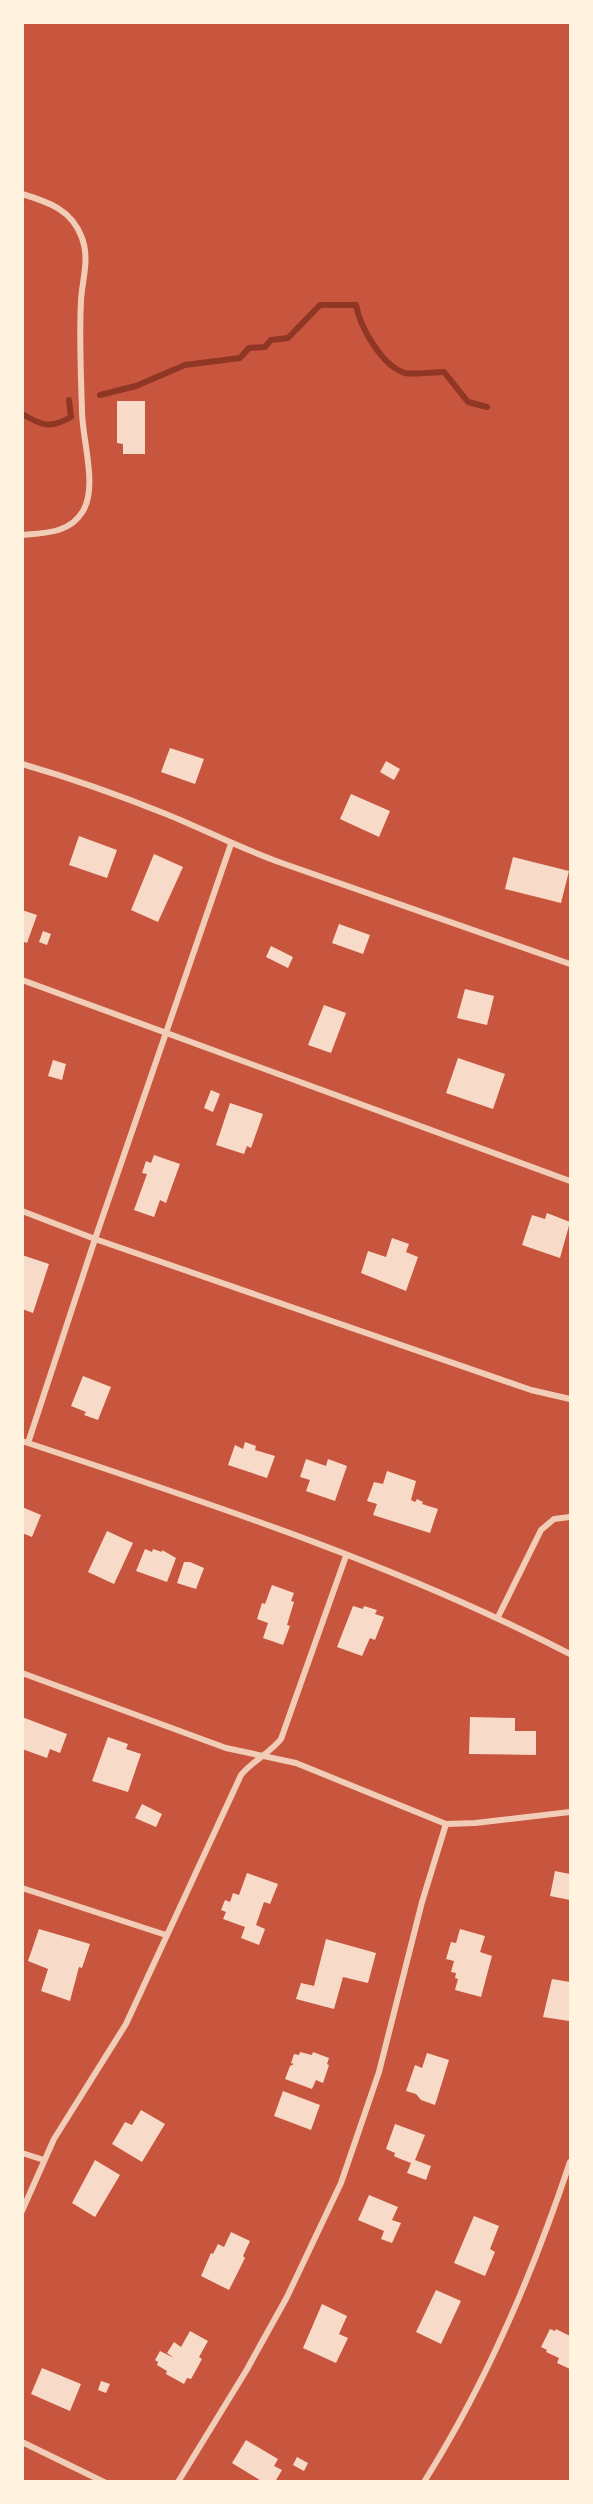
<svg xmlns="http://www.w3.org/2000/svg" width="593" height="2504" font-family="'Noto Serif',serif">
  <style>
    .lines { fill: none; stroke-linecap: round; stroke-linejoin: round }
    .stream { stroke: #8f3625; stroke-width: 6 }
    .building { fill: #f7dbc8 }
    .minor { stroke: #f1ccb7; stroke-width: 6 }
  </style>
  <rect width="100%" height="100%" fill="#c8553d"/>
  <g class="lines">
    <path class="stream" d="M100,395L136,386L185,365L240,358L249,348L265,347L271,340L288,338L320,305H356C360,327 382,366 405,373C413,375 434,372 444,372L468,402L487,407
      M22,414C43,426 50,429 71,417L69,400"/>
  </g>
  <path class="building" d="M117,401H145V454H123V444L117,443Z
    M170,748L204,759L195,784L161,772Z
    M386,761L400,769L394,780L380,772Z
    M351,794L390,811L379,837L340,819Z
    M79,836L117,850L107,878L69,865Z
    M154,854L183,867L158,922L131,910Z
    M513,857L569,871L561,903L505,889Z
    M22,910L37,915L27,943L22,941Z
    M339,924L370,935L363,954L332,943Z
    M43,931L51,934L47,945L39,942Z
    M271,946L293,957L288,968L266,957Z
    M465,989L494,996L487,1025L457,1018Z
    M324,1005L346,1013L331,1053L308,1045Z
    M458,1058L505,1074L493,1109L446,1093Z
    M53,1060L66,1064L62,1080L48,1076Z
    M211,1090L220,1094L213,1112L204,1108Z
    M230,1103L263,1114L251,1148L247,1146L244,1154L216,1145Z
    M154,1155L180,1164L166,1203L160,1200L154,1217L134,1210L147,1174L142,1173L146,1161L151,1163Z
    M547,1213L570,1222L560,1258L522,1245L532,1215L545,1219Z
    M392,1238L409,1244L406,1252L418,1257L406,1291L361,1273L368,1251L386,1257Z
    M22,1255L49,1264L33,1313L22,1309Z
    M83,1376L111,1387L98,1420L84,1415L86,1412L71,1406Z
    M245,1442L256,1446L255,1450L275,1456L267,1478L228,1465L235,1445L243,1449Z
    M306,1459L326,1466L328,1459L347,1466L335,1501L306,1491L310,1480L300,1477Z
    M387,1471L416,1481L411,1500L415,1502L417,1499L423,1502L422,1504L438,1509L430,1533L373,1515L377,1504L367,1501L374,1482L383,1484Z
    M22,1507L41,1515L32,1537L22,1533Z
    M107,1531L133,1543L114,1584L88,1572Z
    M145,1549L152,1552L153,1549L162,1552V1550L176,1558L167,1582L136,1571Z
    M184,1562H190L204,1568L196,1589L177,1583Z
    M272,1585L294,1593L291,1601L294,1602L287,1625L290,1626L283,1645L263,1638L268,1623L257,1619L262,1603L265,1604Z
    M353,1606L363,1609L364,1606L377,1610L375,1614L384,1617L375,1640L370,1638L362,1656L337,1647Z
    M22,1717L67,1734L60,1753L50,1749L47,1758L22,1749Z
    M470,1717L515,1718V1731H536V1755L469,1754Z
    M108,1737L128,1744L126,1749L141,1754L128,1792L92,1781Z
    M142,1804L162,1814L156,1827L135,1818Z
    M555,1871L570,1874V1900L550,1896Z
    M247,1873L278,1884L270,1904L264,1902L256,1925L265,1929L259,1945L241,1938L245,1927L223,1919L226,1912L221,1910L225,1900L230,1902L233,1893L239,1895Z
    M39,1929L90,1944L82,1968L79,1967L70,2001L41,1991L48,1969L28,1961Z
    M460,1929L485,1936L480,1952L492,1956L481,1997L455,1990L458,1979L455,1978L456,1973L451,1972L454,1961L446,1959L451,1942L456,1943Z
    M326,1939L376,1953L368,1983L343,1977L334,2009L296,1999L301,1983L314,1986Z
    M552,1979L570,1982L569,2021L543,2017Z
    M300,2052L312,2055L313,2052L329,2058L327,2064L329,2065L323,2083L316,2080L312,2089L285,2079L290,2066L294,2064L291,2063L294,2054L299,2055Z
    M427,2053L449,2060L435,2105L421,2100L416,2094L406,2091L415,2065L422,2068Z
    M283,2091L320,2105L311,2130L274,2116Z
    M141,2110L165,2124L142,2162L112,2144L125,2122L132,2125Z
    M395,2124L425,2135L415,2160L431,2166L426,2180L407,2173L411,2163L398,2158L394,2156L395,2153L386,2149Z
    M95,2160L120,2175L95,2217L72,2203Z
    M369,2195L398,2207L392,2220L401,2223L392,2243L381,2239L384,2231L358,2220Z
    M474,2216L499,2226L490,2249L495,2252L485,2276L454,2263Z
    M231,2232L250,2241L243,2256L245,2258L229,2290L201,2276L211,2253L213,2254L218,2244L224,2247Z
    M436,2290L461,2301L441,2344L416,2332Z
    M322,2304L347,2316L339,2334L348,2338L336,2363L303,2348Z
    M550,2329L555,2331L556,2329L570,2336V2369L557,2363L559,2358L546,2352L547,2350L541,2347Z
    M190,2331L208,2341L199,2357L202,2359L191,2379L187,2378L184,2384L166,2374L167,2371L157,2365L158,2362L155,2360L160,2351L174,2358L167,2353L174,2342L181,2347Z
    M42,2368L81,2384L70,2411L31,2394Z
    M101,2381L110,2384L106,2393L98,2390Z
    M246,2440L278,2459L274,2466L282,2470L275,2482H263L232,2463Z
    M297,2457L308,2463L304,2471L293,2465Z"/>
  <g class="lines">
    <path class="minor" d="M22,194C49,202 72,210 82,238C90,259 82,280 81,301C79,337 81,375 82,411C82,439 98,486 83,511C70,533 46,533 22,535
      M22,764C71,778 119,795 166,814C203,829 238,847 276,861L570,964
      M22,980L570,1181
      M22,1211L95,1239L531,1390L570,1399
      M22,1441C208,1503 396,1564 570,1654
      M28,1443L95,1239L231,844
      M498,1617L541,1530L554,1519L570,1517
      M22,1673L226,1748L296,1763L446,1824L475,1823L570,1812
      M22,1888L166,1935
      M22,2153L44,2160
      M22,2211L54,2139L126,2024L241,1775C252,1761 269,1754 281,1739L346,1556
      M22,2442L104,2482
      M178,2482L246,2371L287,2297L341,2183L379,2072L422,1902L446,1824
      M424,2482C487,2382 533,2273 570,2162"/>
  </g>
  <rect width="593" height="2504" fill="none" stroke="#fff3e0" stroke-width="48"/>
</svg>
